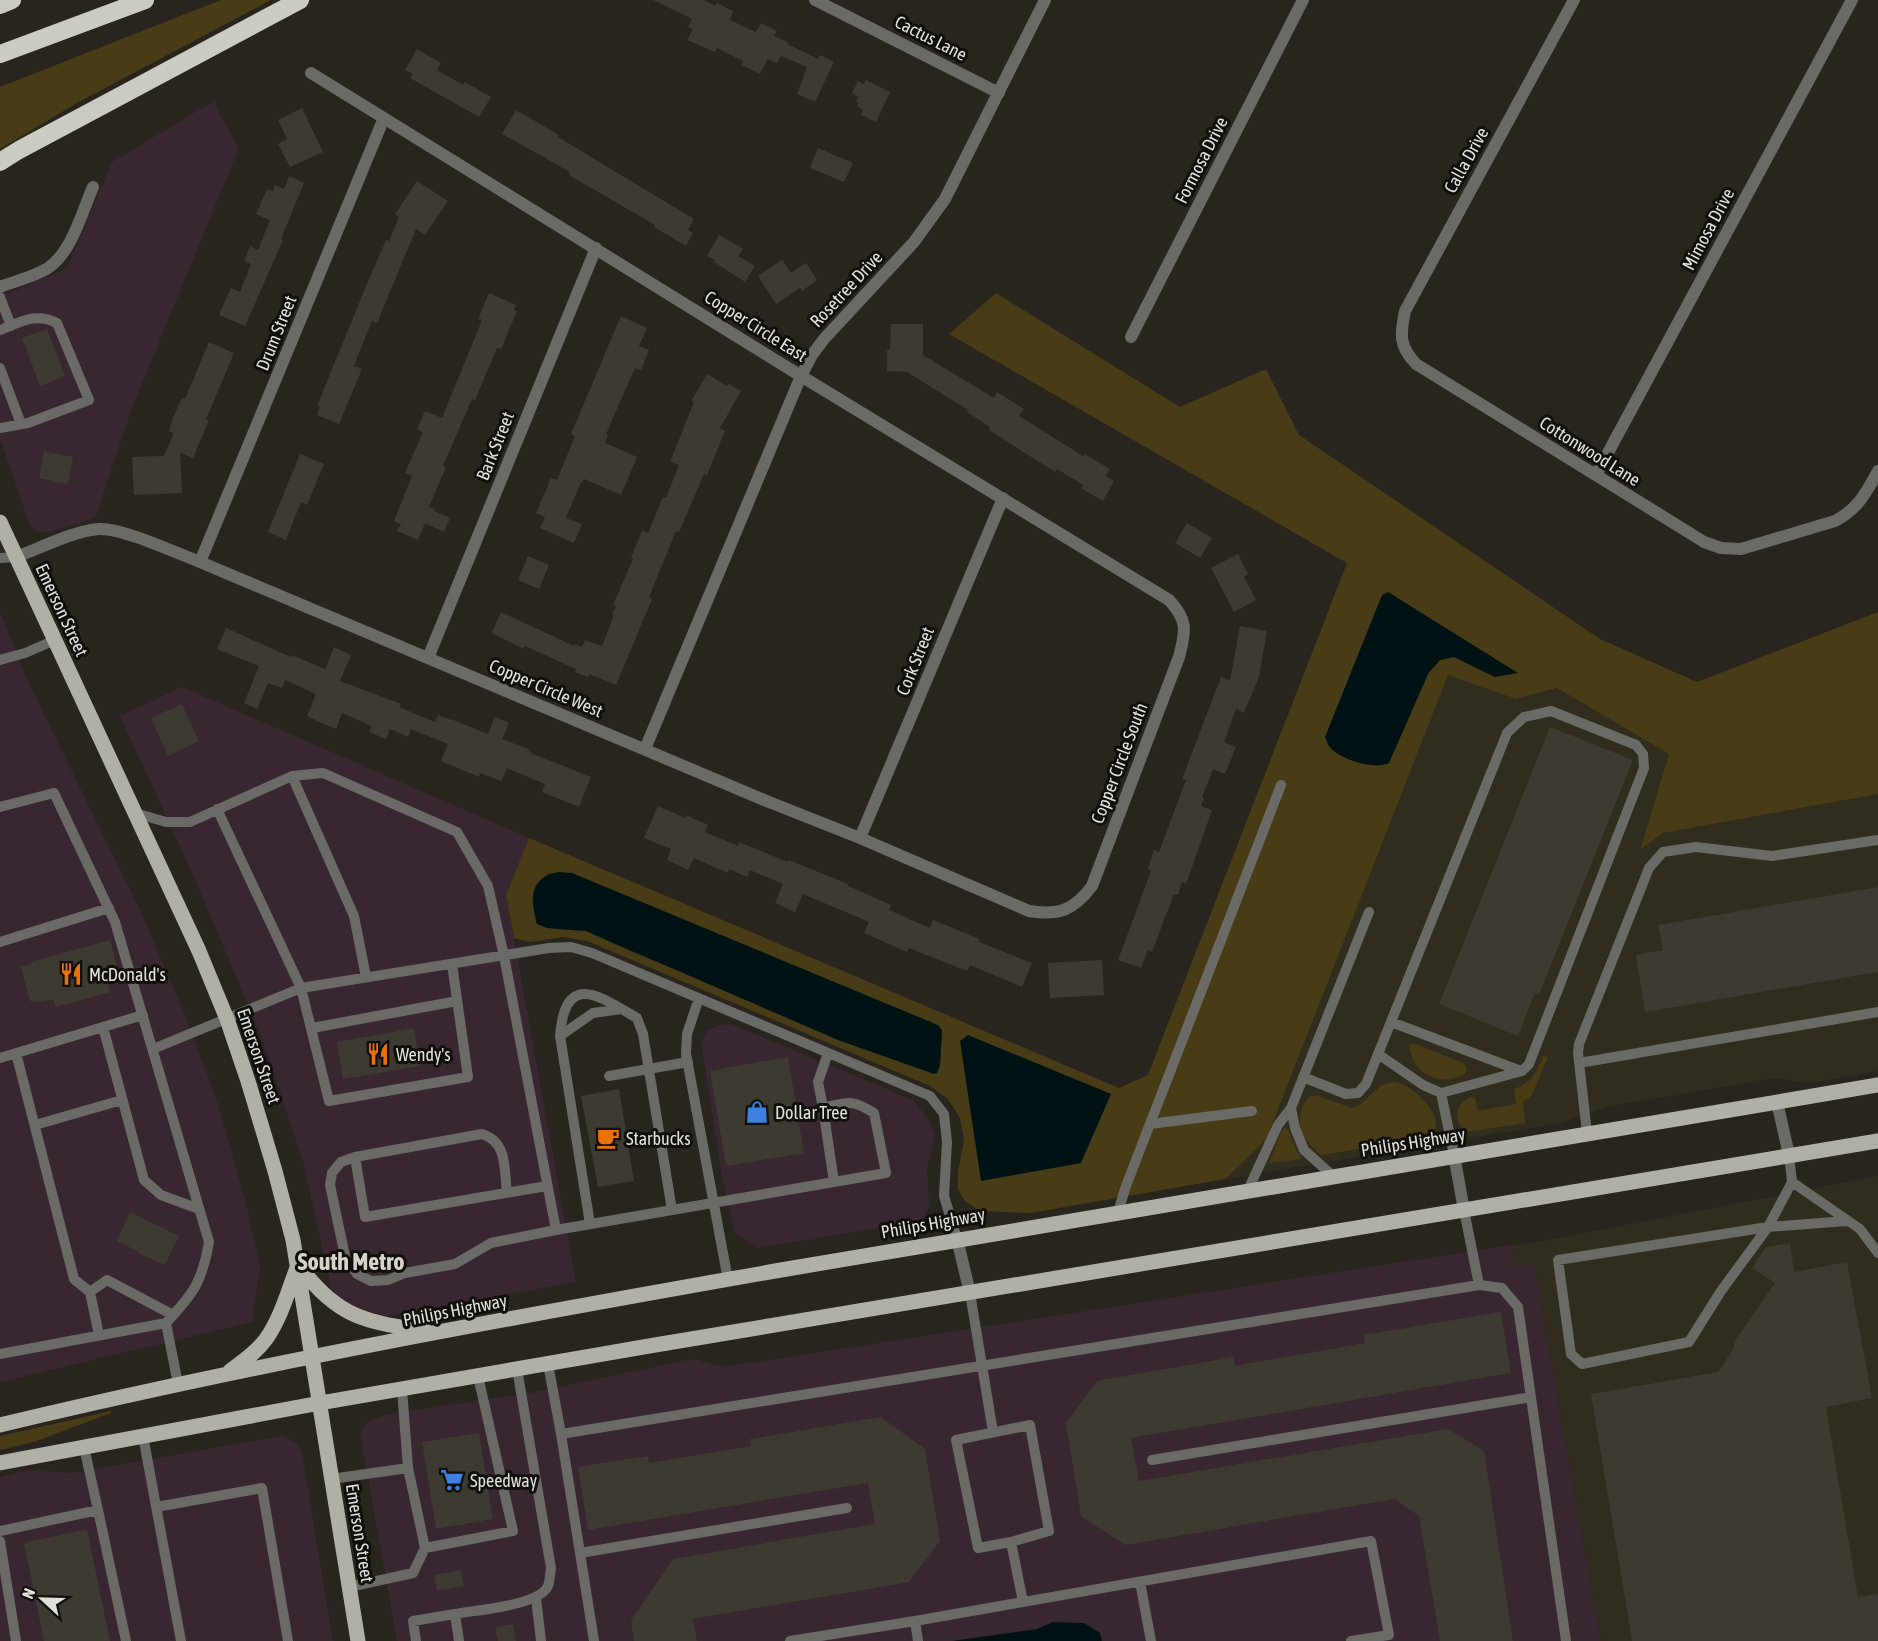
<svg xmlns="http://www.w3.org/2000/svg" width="1878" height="1641" font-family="'Asap Condensed',sans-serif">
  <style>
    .commercial { fill: #382730 }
    .built { fill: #302c1e }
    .green { fill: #483c17; fill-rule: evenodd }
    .water { fill: #001214 }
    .building { fill: #3d3a32 }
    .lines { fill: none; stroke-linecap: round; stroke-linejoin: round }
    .lane { stroke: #6a6b67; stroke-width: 10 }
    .street { stroke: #6a6b67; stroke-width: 12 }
    .primary { stroke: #b0b0a8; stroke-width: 15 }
    .highway { stroke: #cbccc1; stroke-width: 18 }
    .labels { text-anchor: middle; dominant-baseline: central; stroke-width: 6; stroke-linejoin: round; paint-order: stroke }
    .street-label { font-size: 18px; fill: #e2e0db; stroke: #100f0b }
    .poi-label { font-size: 18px; fill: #e2e0db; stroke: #100f0b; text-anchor: start }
    .district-label { font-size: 24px; font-weight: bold; fill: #d7d3c9; stroke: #100f0b }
  </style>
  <rect width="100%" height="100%" fill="#28251e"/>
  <path class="commercial" d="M217,99L215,105L239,148L132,408L95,518L47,533L36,531L30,526L0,439V297L67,268L112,162Z
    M0,612L29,684L141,912L183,1010L218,1104L247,1207L260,1267L252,1322L0,1382Z
    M182,687L529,838L506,895L576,1282L388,1316L363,1311L342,1302L331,1288L303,1161L261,1036L194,877L120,716Z
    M731,1024L913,1100L929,1120L935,1137L927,1167L929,1206L922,1221L757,1248L735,1233L722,1176L701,1042L707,1031L719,1025Z
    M1513,1245L1515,1266L1534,1264L1601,1641H397L360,1433L365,1425L372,1419L389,1414L530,1393L693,1359L723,1367Z
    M281,1436L296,1442L302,1452L333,1641H0V1477L27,1470L73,1473Z"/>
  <path class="built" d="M1448,674L1516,699L1557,688L1669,754L1640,849L1663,833L1878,794V1071L1810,1083L1774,1078L1611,1106L1561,1123L1225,1179L1266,1140Z
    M1878,1176V1641H1601L1534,1264L1515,1266L1513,1245L1532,1243Z"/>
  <path class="green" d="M221,0H271L75,104L0,149V87Z
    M996,293L1180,407L1266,369L1299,435L1600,639L1697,682L1878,612V794L1663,833L1640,850L1669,754L1557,688L1516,699L1448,675L1266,1140L1225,1179L1031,1213L979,1211L964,1200L958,1189V1172L964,1140L960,1118L948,1099L930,1086L587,941L563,937L530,942L514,938L506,895L529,838L1119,1088L1148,1075L1347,563L949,334ZM1389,592L1495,677L1454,657L1440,660L1430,672ZM549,873L942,1030L940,1066L937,1073L632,952L586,931L555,929L537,924C531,899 528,890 549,873Z
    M1413,1043L1463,1063L1467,1068L1465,1074C1439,1087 1413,1075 1409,1045Z
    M1543,1056L1548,1057L1531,1097L1523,1101L1525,1123L1466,1132C1453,1121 1454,1104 1471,1097L1475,1098L1478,1111L1516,1104L1514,1089C1532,1083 1536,1072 1543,1056Z
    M1395,1082C1411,1085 1434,1106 1436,1122C1436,1127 1434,1133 1433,1137L1321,1155C1314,1149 1306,1141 1302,1133C1297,1121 1301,1093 1318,1096L1352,1108C1372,1101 1374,1083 1395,1082Z
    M1285,1128L1288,1129L1295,1147L1302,1159L1269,1163L1281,1132Z
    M111,1411V1413L37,1441L0,1450V1436Z"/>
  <path class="water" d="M1388,592L1518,673L1495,677L1454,657L1440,660L1429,672L1389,763C1375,770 1339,760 1329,746C1327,744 1327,740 1325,737L1382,595Z
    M559,872L572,873L938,1025L942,1030L940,1065L937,1073L934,1074L838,1040L586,931L547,928L537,924C531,899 528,878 559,872Z
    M968,1035L1111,1094L1081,1163L981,1181L960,1041Z
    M1053,1622L1084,1623L1100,1633L1102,1641H952L1037,1629Z"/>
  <path class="building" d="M653,0H704L716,6L717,3L733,11L730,20L756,32L761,23L777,31L774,36L788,42L787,44L818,59L820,55L834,62L815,102L797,94L807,67L781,56L777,63L768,59L760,74L741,65L743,61L717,48L715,52L687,40L693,29L688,27L692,19Z
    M417,49L441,63L437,70L463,85L465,82L491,97L479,117L410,78L413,74L405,70Z
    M866,80L890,92L876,122L861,115L863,110L857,106L859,103L856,101L858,97L852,93L858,81L864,84Z
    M302,108L323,152L290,167L278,144L287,139L278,120Z
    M516,110L559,135L558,137L694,219L688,230L693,233L686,246L654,227L655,225L569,175L570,172L502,134Z
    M818,148L853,163L844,182L810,168Z
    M289,176L304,183L281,239L283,240L245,326L219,315L231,288L240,292L251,264L244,261L250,246L258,250L270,220L256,214L267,189L273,191L275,185L284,189Z
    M417,181L448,201L425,235L416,229L377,323L372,321L361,348L354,366L362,369L339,424L317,415L320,407L317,406L366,286L386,240L389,241L399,217L395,214Z
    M719,235L743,249L738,256L755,266L745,282L714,262L715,260L707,256Z
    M782,260L791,273L806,263L817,280L802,291L800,288L776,304L758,276Z
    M489,293L516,305L514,310L517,311L501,349L497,348L475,400L472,399L443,466L446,467L429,507L435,509L434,511L450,518L444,532L425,523L418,540L397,531L401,524L394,521L412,476L405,473L423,432L417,429L425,411L442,418L482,320L478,319Z
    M621,316L647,328L639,346L649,350L641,370L635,368L606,434L608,435L605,443L637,457L621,495L584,479L582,483L581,482L566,518L582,524L574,543L540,528L545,517L536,513L551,478L557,480L575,436L571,434Z
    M891,324H923V355L994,398L997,392L1024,409L1019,416L1083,456L1084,454L1110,469L1105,476L1114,481L1103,501L1081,488L1083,485L1057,469L1055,472L989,430L990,427L967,412L968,410L907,372L887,371V350H890Z
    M47,329L65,376L40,386L22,338Z
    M209,342L234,353L210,410L206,419L209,420L193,458L180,453L182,493L134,495L132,457L164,456L174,433L169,431L172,420L182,398L185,399Z
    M707,374L727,386L729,384L741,391L720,428L725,431L707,475L704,474L679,532L676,531L649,597L652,599L616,685L589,674L588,677L575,672L576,669L567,665L525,646L524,649L492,633L501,612L574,646L575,644L582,647L585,640L602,646L614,615H612L616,606L613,605L633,559L631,558L642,531L648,533L663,497L666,498L679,465L670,462L694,402L692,400Z
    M44,451L73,457L68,484L39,478Z
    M300,454L324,464L307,505L301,502L286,540L268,532Z
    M1187,523L1212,538L1200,558L1175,543Z
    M1238,554L1248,574L1244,577L1256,600L1234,612L1211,568Z
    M528,556L549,565L539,589L518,580Z
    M1240,626L1267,631L1259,677L1244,713L1236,709L1224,742L1236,747L1225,774L1213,769L1202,797L1204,798L1201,806L1212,810L1186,884L1182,882L1178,895L1174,894L1152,952L1148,950L1141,968L1118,960L1151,871L1148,869L1154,850L1159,852L1186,780L1182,779L1221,677L1230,681Z
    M226,628L291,657L292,655L325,669L334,647L351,655L340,681L401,704L399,707L435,722L438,715L451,720V719L488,734L495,717L509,723L502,739L528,749L531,753L591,777L579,807L542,792L545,784L507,768L501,781L480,773L479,777L441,761L448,744L411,729L408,737L390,729L386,739L369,732L372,726L342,713L336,729L317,721L307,716L316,694L285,680L282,688L268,683L257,709L244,703L259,666L217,649Z
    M182,704L199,741L168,756L151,718Z
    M1550,727L1633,760L1539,995L1535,993L1518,1036L1439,1004Z
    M658,806L685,818L686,815L708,825L705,832L738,846L739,842L788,862L789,860L848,884V886L891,905L889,910L930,928L933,920L980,939L979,942L1032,963L1022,987L970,965L967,971L909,948L907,952L864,933L869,922L803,894L795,912L775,903L783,884L750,870L747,877L729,869L728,873L694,858L688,870L667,860L671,849L644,838Z
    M1878,887V972L1645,1012L1636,955L1663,950L1658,925Z
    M110,940L121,980L108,984L110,992L56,1007L53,999L41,1002L30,1001L21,967L31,964V962Z
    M1102,960L1104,995L1050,998L1048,963Z
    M414,1028L420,1066L343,1079L337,1042Z
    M788,1057L804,1153L726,1166L710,1071Z
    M619,1089L634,1181L598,1187L581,1096Z
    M130,1212L179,1236L165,1265L138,1253L139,1252L117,1241Z
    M1790,1243L1794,1272L1847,1262L1872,1398L1826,1407L1858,1597L1878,1594V1641H1632L1591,1394L1718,1372L1734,1348V1342L1775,1283L1752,1268L1766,1247Z
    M1501,1312L1511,1373L1131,1438L1139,1481L1448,1429L1484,1451L1513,1641H1440L1419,1516L1395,1499L1125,1545L1081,1516L1066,1423L1097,1381L1233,1357L1235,1366L1365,1343L1364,1335Z
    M881,1417L925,1449L940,1541L909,1582L693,1619L697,1641H634L631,1620L673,1559L875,1524L868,1483L588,1530L578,1467L648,1456L649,1463L751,1446L750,1439Z
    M479,1433L493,1519L436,1529L422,1442Z
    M87,1529L110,1641H44L24,1543Z
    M461,1570L464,1586L437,1591L434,1575Z
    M513,1624L516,1641H498L495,1627Z"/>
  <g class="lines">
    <path class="lane" d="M0,297L11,326
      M0,330C21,322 35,312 57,323L89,400L28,423L0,428
      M0,368L21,424
      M0,558L16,557
      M0,660L25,653L55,640
      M292,776L323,773L457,832L488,886L504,956L556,1230L491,1243L455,1264L405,1273L388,1280L371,1281L357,1274L345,1256L330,1185L332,1173L341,1162L355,1157L365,1217L547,1186
      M0,807L54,793L115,922L209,1242C202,1282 194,1293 166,1323L0,1354
      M217,809L301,988L329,1101L468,1077L452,964
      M135,813L166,822H190L292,776L354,916L366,977
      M0,942L109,908
      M699,998L687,1034L686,1054L728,1280
      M1391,1022L1521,1071
      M103,1027L144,1180L161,1195L199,1209
      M312,1028L457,1001
      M560,1036L593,1013L621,1009
      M153,1049L301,988L549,948L571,947L592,953L930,1096L944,1114L947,1142L944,1196L957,1239
      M16,1053L74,1279L90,1292L99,1335
      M0,1058L143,1015
      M1579,1063L1878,1012
      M609,1076L688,1062
      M1303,1077L1346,1094L1358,1093L1366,1084L1507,733L1524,717L1551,711L1636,745L1643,754L1644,768L1529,1064L1522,1071L1441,1093L1423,1085L1378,1054
      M1441,1093L1454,1155
      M823,1108L834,1182
      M1291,1108L1295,1128L1304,1150L1333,1176
      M1150,1124L1252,1111
      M35,1125L122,1100
      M1587,1133L1578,1053L1579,1044L1649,868L1663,852L1696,847L1772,856L1878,840
      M1789,1155L1792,1182L1768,1227L1721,1291L1689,1342L1582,1364L1571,1354L1558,1260L1768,1227L1847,1221
      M355,1157L482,1134C508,1142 504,1170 507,1193
      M1792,1182L1860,1229L1878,1253
      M1248,1190L1278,1125L1291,1108L1369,912
      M1118,1212L1126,1186L1281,785
      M590,1224L560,1036C565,971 598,995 637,1018L643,1034L672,1210
      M556,1230L886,1173L874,1113C852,1099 848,1102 823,1108L818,1082L828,1053
      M1479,1285L1502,1288L1518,1307L1566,1641
      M90,1292L107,1280L173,1315
      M970,1293L993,1432
      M166,1323L178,1384
      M548,1364L561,1434
      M1030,1425L1049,1531L1011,1542L978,1548L956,1440Z
      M143,1436L181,1641
      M1152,1460L1531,1397
      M331,1479L408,1468
      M156,1507L262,1488L288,1641
      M98,1510L126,1641
      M0,1531L98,1510L84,1447
      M0,1541L16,1641
      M1011,1542L1023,1602
      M425,1548L513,1531L478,1376
      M580,1553L561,1434L1479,1285L1464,1210
      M1140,1582L1151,1641
      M349,1587L413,1573L425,1548L408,1468L402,1389
      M536,1598L541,1641
      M455,1614C475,1610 539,1606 548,1586C550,1581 550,1573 551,1568L517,1369
      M915,1621L1371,1541L1389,1635L1351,1641
      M416,1641L413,1621L455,1614L459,1641
      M594,1641L580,1553L847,1508
      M790,1641L915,1621L918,1641"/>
    <path class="street" d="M815,0L999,93
      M1574,0L1405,311C1400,335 1399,346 1416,364L1688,532L1704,542L1721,548L1741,549L1835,521C1858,509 1866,493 1878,471
      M0,287C15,281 34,277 48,268C72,252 82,212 93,187
      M1131,337L1303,0
      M1596,475L1852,0
      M16,557C41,548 73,531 99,529C123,528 176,553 200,562L769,802L860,838L1029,911C1059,916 1074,910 1092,886L1179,657C1186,631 1188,620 1169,600L801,376L311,73
      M200,562L384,118
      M428,658L596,248
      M645,749L801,376L812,355L824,339L914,242L945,199L1045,0
      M860,838L1003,498
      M1777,1102L1789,1155
      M1454,1155L1464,1210
      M957,1239L970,1293"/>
    <path class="primary" d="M0,522L199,951L227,1019L248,1081L275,1171L293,1240L358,1641
      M300,1267C338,1318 366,1322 426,1331
      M230,1371C243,1361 257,1352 266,1339C281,1318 288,1291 297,1268
      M0,1425C258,1363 520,1316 781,1270C1146,1206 1512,1146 1878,1085
      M0,1463L320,1403L655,1345L1878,1141"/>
    <path class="highway" d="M0,5L12,0
      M0,54L145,0
      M0,162L19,150L300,0"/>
  </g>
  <defs>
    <g id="restaurant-bare" transform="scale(1.8)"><path d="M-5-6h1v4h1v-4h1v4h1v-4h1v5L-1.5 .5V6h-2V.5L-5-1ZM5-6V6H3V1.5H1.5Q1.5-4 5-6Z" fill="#e8710a" stroke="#100f0b" stroke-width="2.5" paint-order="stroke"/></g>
    <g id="shop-bare" transform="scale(1.8)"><path d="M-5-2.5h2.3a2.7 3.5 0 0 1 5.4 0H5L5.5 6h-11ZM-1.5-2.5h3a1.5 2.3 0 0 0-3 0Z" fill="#3f7fe0" stroke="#100f0b" stroke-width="2.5" paint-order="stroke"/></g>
    <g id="cafe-bare" transform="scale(1.8)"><path d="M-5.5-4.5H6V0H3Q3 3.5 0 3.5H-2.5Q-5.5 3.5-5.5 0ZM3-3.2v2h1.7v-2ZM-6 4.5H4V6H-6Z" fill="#e8710a" stroke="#100f0b" stroke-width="2.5" paint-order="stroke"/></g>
    <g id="supermarket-bare" transform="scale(1.8)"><path d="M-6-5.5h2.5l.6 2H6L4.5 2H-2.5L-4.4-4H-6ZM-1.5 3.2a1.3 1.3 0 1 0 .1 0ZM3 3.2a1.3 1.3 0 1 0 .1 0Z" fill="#3f7fe0" stroke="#100f0b" stroke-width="2.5" paint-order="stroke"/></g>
  </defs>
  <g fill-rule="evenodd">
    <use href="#restaurant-bare" x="71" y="974"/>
    <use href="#restaurant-bare" x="378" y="1054"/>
    <use href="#shop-bare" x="757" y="1112"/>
    <use href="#cafe-bare" x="608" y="1138"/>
    <use href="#supermarket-bare" x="452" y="1480"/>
  </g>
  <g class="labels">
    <g class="street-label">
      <text transform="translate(931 38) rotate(27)">Cactus Lane</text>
      <text transform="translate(1201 160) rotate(-63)">Formosa Drive</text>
      <text transform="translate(1466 160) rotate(-61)">Calla Drive</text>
      <text transform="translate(1708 229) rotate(-62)">Mimosa Drive</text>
      <text transform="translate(846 289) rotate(-47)">Rosetree Drive</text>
      <text transform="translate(756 326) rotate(32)">Copper Circle East</text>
      <text transform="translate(276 333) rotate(-68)">Drum Street</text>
      <text transform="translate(495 446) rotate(-68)">Bark Street</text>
      <text transform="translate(1590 451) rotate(32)">Cottonwood Lane</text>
      <text transform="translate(62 610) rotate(65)">Emerson Street</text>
      <text transform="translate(915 661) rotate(-68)">Cork Street</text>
      <text transform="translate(546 688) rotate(23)">Copper Circle West</text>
      <text transform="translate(1119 763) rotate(-69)">Copper Circle South</text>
      <text transform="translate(259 1056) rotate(71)">Emerson Street</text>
      <text transform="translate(1413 1142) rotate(-9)">Philips Highway</text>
      <text transform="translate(933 1223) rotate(-10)">Philips Highway</text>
      <text transform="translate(455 1310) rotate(-11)">Philips Highway</text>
      <text transform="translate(360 1533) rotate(81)">Emerson Street</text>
    </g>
    <g class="poi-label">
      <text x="89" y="974">McDonald's</text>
      <text x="396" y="1054">Wendy's</text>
      <text x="775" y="1112">Dollar Tree</text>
      <text x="626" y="1138">Starbucks</text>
      <text x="470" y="1480">Speedway</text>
    </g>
    <g class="district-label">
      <text x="351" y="1261">South Metro</text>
    </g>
  </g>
  <g transform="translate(42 1599) rotate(292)" stroke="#100f0b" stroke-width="4.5" paint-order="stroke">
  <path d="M0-4.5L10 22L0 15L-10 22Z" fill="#e2e0db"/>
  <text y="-9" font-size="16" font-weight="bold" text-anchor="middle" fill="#e2e0db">N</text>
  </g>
</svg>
